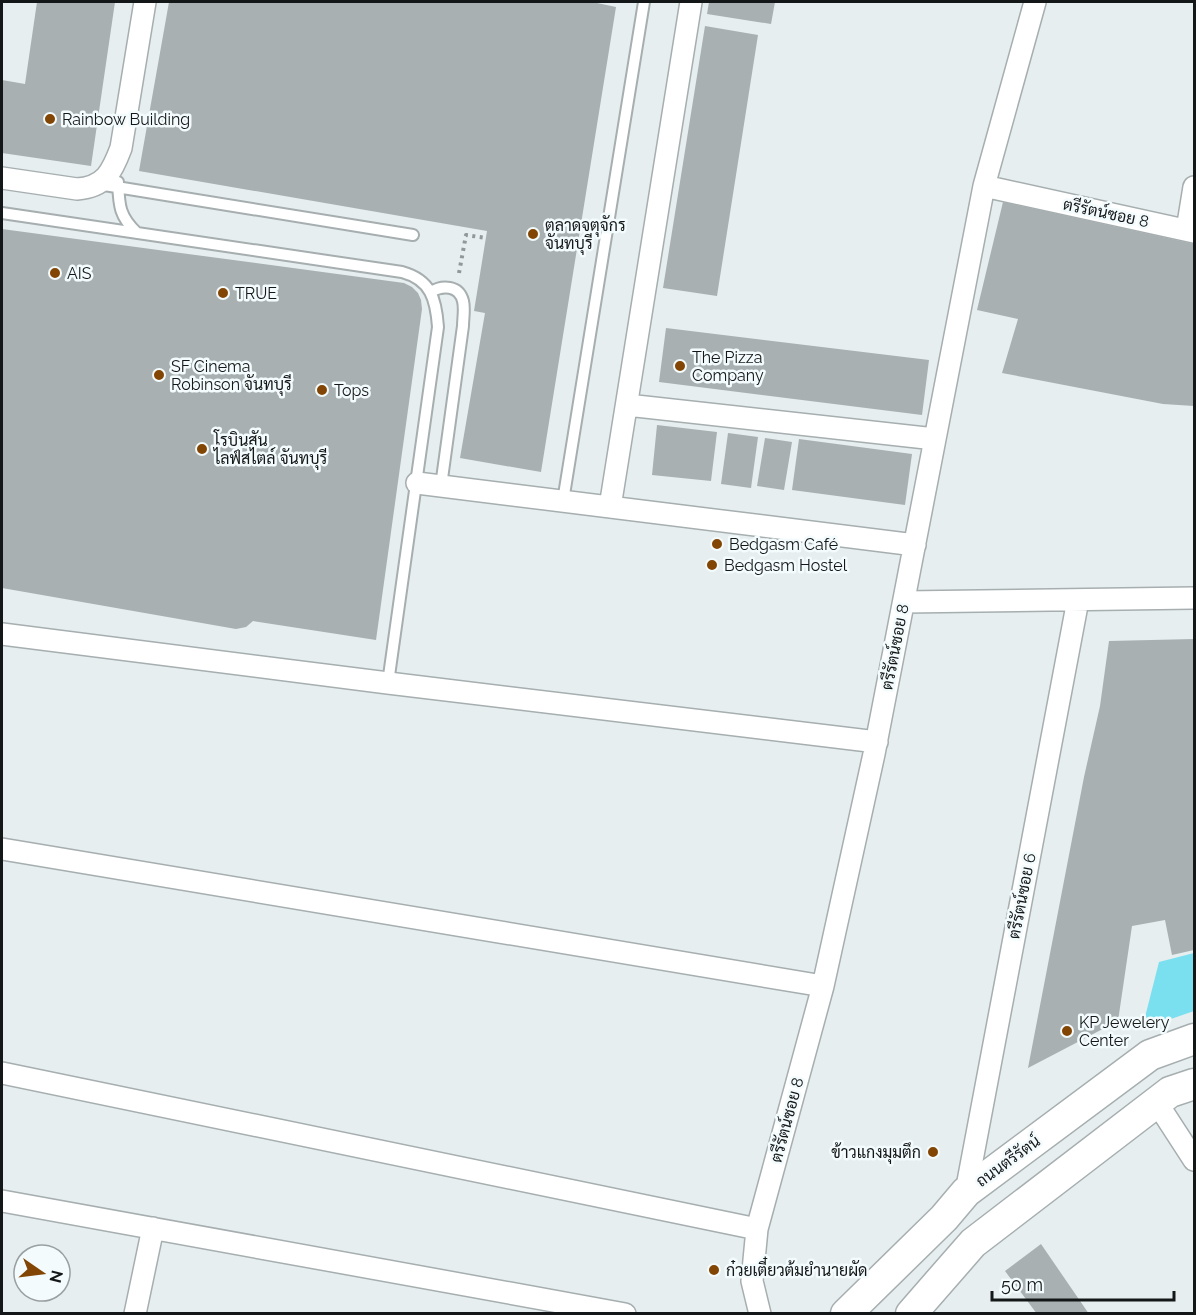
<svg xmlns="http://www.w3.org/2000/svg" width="1196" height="1315" font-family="Raleway,Sarabun,sans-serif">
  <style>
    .green { fill: #7adfee }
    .building { fill: #a8b0b1 }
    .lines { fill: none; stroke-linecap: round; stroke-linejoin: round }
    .lane-casing { stroke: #a6aeaf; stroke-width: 14 }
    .street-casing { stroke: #a6aeaf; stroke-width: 24 }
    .secondary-casing { stroke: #a6aeaf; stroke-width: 33 }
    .path { stroke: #929899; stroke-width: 4; stroke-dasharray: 3 4.5; stroke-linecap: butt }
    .lane { stroke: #fff; stroke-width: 10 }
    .street { stroke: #fff; stroke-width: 21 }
    .secondary { stroke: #fff; stroke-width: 30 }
    .poi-dot { fill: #834503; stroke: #f3fbfd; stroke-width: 2 }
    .labels { text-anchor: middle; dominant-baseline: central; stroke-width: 5; stroke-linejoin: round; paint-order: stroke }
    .poi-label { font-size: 16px; fill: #141717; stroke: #f3fbfd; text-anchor: start }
    .street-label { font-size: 16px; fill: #141717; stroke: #f3fbfd }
  </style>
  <rect width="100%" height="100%" fill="#e6eeef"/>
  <path class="green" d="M1194,953V1011L1142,1029L1159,962Z"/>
  <path class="building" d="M37,2H115L91,166L2,153V80L25,84Z
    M169,2H597V3L616,7L541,472L460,458L485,313L474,311L487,231L139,171Z
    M709,2H775L771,24L707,14Z
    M705,26L758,35L717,296L663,288Z
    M1003,202L1194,244V406L1163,404L1002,373L1018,319L977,310Z
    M2,229L404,283L412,287L418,293L421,300L422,309L376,640L253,621L246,627L236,629L2,588Z
    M666,328L929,360L922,415L659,382Z
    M657,425L717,432L711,481L652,475Z
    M728,433L758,437L751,488L721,484Z
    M765,438L792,442L784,490L757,486Z
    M799,439L912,454L905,505L792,490Z
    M1194,639V950L1172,955L1165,920L1132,926L1118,1021L1028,1068L1084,777L1100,706L1109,641Z
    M1041,1244L1089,1314H1037L1005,1271Z"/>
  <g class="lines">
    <g class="lane-casing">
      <path id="lane" d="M118,182C119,205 119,216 137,233
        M98,184L413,235
        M2,213L402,272C431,280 436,299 438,327L388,683
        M431,292C442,285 459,285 463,301C465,309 463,318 463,326L441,486
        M563,501L644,2"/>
    </g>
    <g class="street-casing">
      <path id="street" d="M2,178L77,189C105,187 112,172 121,148L145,2
        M984,186L1035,2
        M1187,230L1194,187
        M627,405L935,439
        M417,483L915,545
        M610,507L691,2
        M904,602L1194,598
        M2,634L388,683L877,742
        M2,849L823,986
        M2,1073L757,1229
        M1157,1103L1194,1160
        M966,1192L1078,600
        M2,1201L625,1314
        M135,1314L153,1228
        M760,1314L752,1281L757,1229L823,986L874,754L984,186L1194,232"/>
    </g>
    <g class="secondary-casing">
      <path id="secondary" d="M846,1314L944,1218L966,1192L1150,1055L1194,1039
        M911,1314L973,1243L1170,1092L1194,1084"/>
    </g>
    <path class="path" d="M459,273L466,235L486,238"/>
    <use href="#lane" class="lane"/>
    <use href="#street" class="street"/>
    <use href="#secondary" class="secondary"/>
  </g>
  <g class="poi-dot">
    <circle cx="50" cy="119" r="6"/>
    <circle cx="533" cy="234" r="6"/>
    <circle cx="55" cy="273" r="6"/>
    <circle cx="223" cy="293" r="6"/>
    <circle cx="680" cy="366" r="6"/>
    <circle cx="159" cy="375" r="6"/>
    <circle cx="322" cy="390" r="6"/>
    <circle cx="202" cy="449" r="6"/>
    <circle cx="717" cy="544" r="6"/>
    <circle cx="712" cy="565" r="6"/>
    <circle cx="1067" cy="1031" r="6"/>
    <circle cx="933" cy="1152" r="6"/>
    <circle cx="714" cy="1270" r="6"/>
  </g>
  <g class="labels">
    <g class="poi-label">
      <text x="62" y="119">Rainbow Building</text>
      <text x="545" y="225">ตลาดจตุจักร<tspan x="545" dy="18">จันทบุรี</tspan></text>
      <text x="67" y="273">AIS</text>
      <text x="235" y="293">TRUE</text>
      <text x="692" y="357">The Pizza<tspan x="692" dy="18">Company</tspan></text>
      <text x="171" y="366">SF Cinema<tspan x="171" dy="18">Robinson จันทบุรี</tspan></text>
      <text x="334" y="390">Tops</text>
      <text x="214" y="440">โรบินสัน<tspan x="214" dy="18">ไลฟ์สไตล์ จันทบุรี</tspan></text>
      <text x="729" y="544">Bedgasm Café</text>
      <text x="724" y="565">Bedgasm Hostel</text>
      <text x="1079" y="1022">KP Jewelery<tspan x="1079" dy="18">Center</tspan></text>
      <text x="921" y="1152" text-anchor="end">ข้าวแกงมุมตึก</text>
      <text x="726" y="1270">ก๋วยเตี๋ยวต้มยำนายผัด</text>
    </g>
    <g class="street-label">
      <text transform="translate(1106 213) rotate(12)">ตรีรัตน์ซอย 8</text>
      <text transform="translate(895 647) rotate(-79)">ตรีรัตน์ซอย 8</text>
      <text transform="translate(1022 896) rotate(-79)">ตรีรัตน์ซอย 6</text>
      <text transform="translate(787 1120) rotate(-75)">ตรีรัตน์ซอย 8</text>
      <text transform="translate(1008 1161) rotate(-36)">ถนนตรีรัตน์</text>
    </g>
  </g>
  <rect width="1196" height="1315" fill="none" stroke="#141717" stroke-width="6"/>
  <g transform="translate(42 1273) rotate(104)"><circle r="28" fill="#f3fbfd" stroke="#9aa0a1" stroke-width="1.5"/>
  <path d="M0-4.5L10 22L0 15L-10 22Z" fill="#834503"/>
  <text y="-9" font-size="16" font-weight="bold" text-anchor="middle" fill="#141717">N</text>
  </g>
  <path d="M992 1291v9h182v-9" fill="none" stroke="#141717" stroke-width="3"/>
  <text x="1001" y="1291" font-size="18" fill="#141717" stroke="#f3fbfd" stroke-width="4.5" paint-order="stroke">50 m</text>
</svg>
